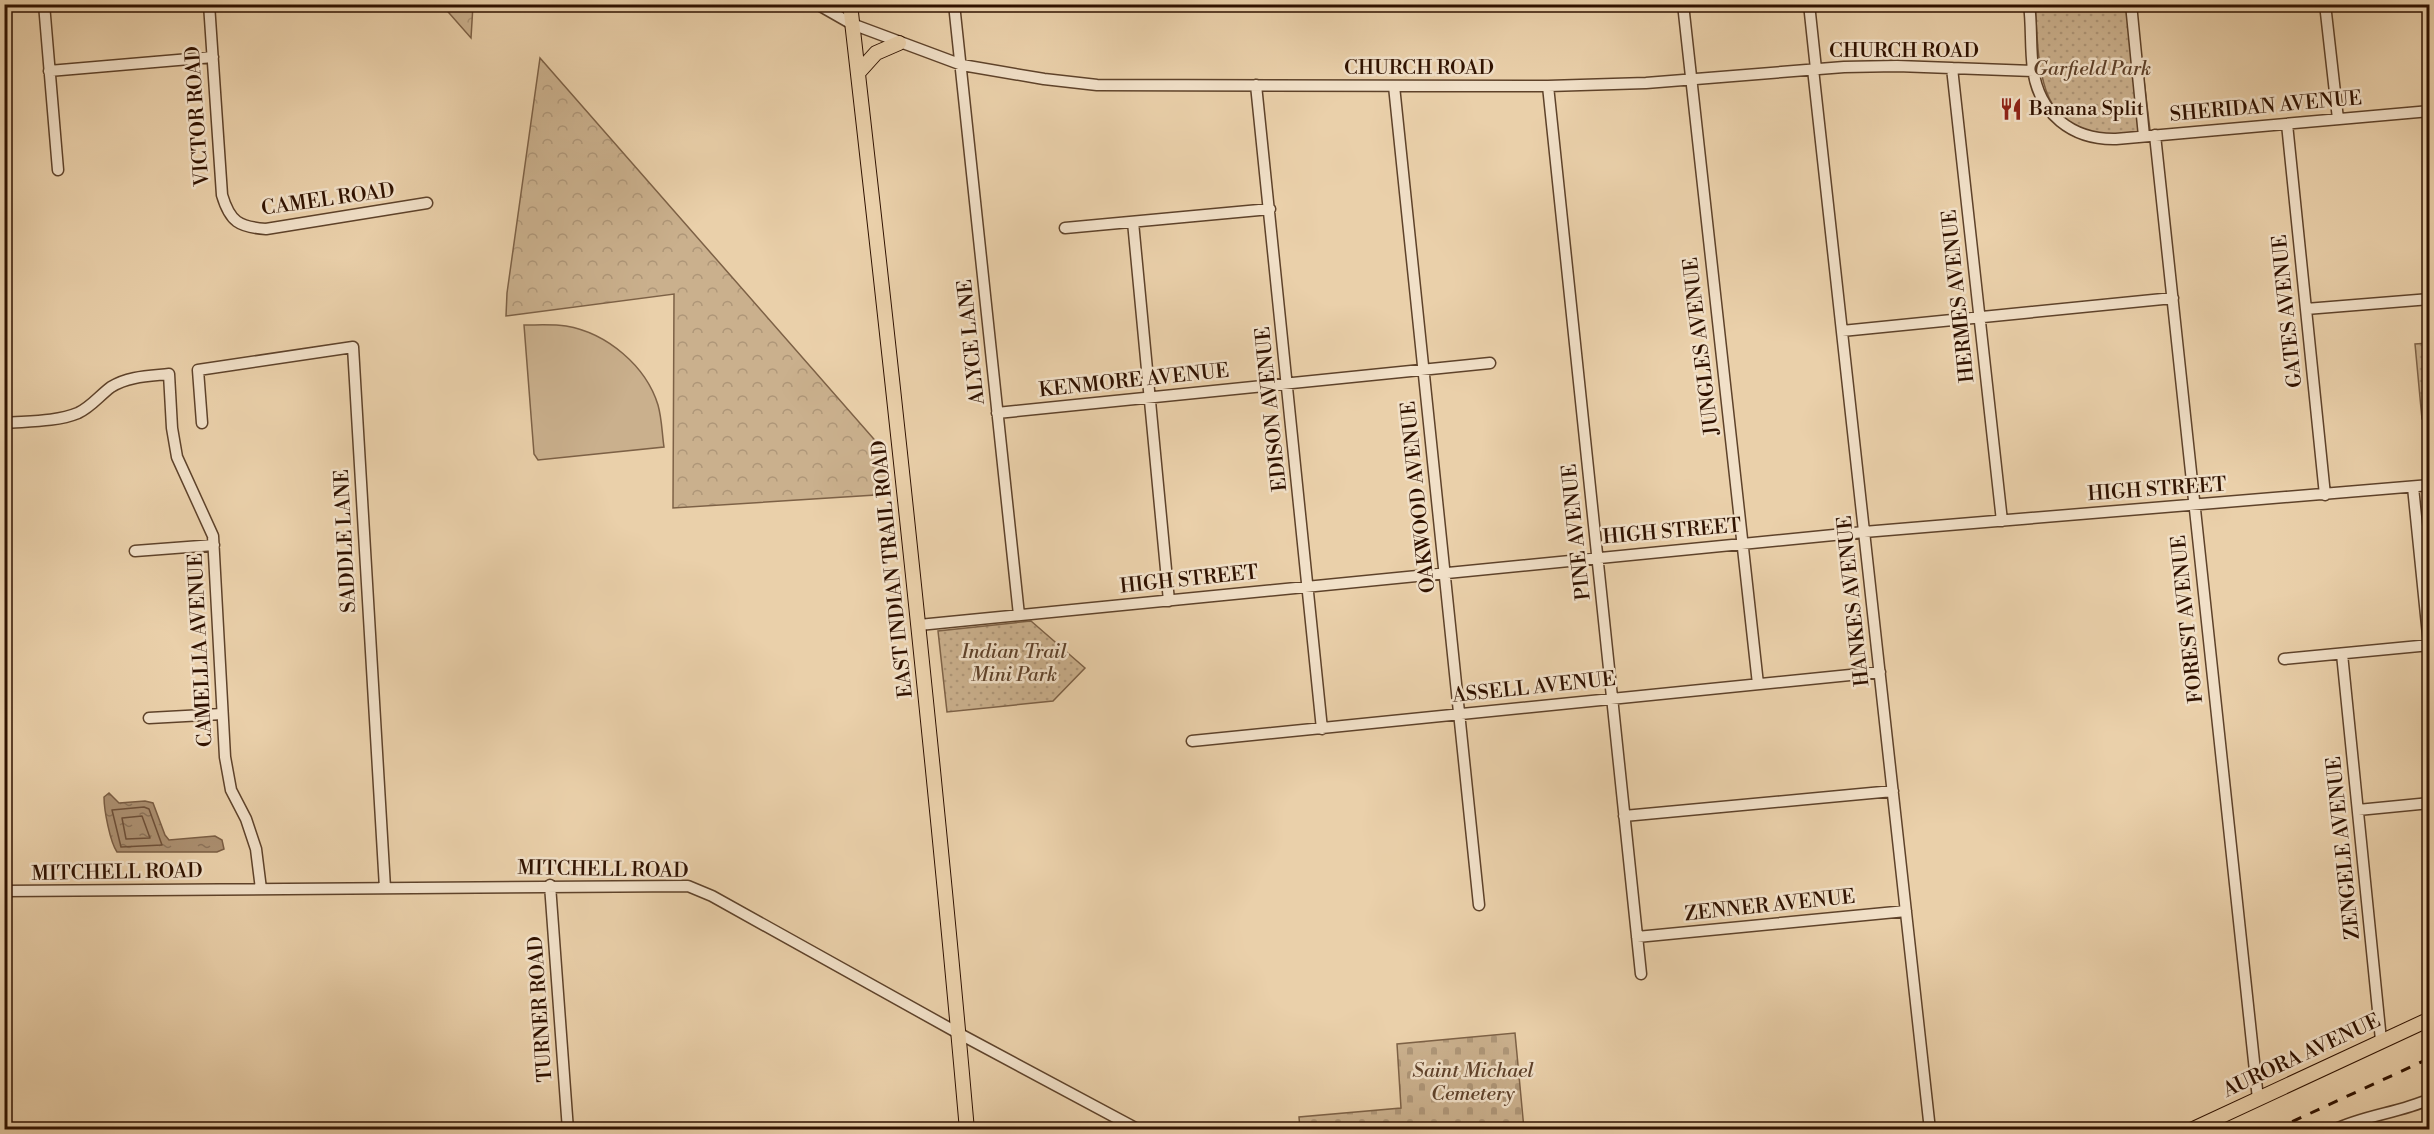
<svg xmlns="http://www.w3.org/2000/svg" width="2434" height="1134" font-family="'Libre Bodoni',serif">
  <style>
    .grass { fill: #cab08d; stroke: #7d6146; stroke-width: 1.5 }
    .forest { fill: url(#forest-crowns); stroke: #7d6146; stroke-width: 1.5 }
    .cemetery { fill: url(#cemetery-stones); stroke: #7d6146; stroke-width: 1.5 }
    .park { fill: url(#park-dots); stroke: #7d6146; stroke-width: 1.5 }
    .water { fill: url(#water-ripples); stroke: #7a5d43; stroke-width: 1.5 }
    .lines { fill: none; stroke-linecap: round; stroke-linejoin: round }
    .shore { stroke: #6e5038; stroke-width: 1.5 }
    .minor-casing { stroke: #5e422a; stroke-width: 13 }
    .major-casing { stroke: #301200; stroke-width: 16 }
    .minor { stroke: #f1e0c8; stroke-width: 10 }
    .major { stroke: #ead0aa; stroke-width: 14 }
    .rail { stroke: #301200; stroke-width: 3; stroke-dasharray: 10 10; stroke-linecap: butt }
    .labels { text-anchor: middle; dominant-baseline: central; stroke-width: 5; stroke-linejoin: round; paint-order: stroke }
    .street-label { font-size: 20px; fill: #301200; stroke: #f1e0c8 }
    .park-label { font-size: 20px; font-style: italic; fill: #5e412a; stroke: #f1e0c8 }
    .poi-label { font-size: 20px; fill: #301200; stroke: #f1e0c8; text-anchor: start }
  </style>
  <defs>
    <pattern id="forest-crowns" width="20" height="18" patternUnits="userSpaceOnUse" patternTransform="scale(1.5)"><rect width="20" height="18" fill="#cab08d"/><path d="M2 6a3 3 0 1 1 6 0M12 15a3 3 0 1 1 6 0" fill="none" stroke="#ae9678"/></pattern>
    <pattern id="cemetery-stones" width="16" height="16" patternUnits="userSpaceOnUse" patternTransform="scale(1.5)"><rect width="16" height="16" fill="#cab08d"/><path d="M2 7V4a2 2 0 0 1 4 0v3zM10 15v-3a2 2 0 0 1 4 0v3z" fill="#ae9678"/></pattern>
    <pattern id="park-dots" width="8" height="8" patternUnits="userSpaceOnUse" patternTransform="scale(1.5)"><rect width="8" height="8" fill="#cab08d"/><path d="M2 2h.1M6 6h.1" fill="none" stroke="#ae9678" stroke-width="1.8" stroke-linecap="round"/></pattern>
    <pattern id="water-ripples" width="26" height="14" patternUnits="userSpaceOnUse" patternTransform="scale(1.5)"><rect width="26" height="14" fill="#ab8f70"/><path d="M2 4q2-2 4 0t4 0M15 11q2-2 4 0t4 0" fill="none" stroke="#8c735a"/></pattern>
  </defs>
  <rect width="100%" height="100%" fill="#ead0aa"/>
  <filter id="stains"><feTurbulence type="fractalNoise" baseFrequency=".00333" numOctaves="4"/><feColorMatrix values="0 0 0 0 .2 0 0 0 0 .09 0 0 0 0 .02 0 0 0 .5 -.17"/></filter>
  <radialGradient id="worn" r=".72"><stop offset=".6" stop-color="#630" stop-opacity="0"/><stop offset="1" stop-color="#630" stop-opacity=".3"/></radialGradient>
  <path class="grass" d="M524,325C538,325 553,324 566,326C607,333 646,366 658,405C662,419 662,434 664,447L538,460L534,454Z"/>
  <path class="forest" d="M442,5H473L471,38Z
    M540,58L887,454L891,494L673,508L674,294L506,316L507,293Z"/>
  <path class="cemetery" d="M1515,1033L1524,1129H1300L1299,1117L1401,1108L1397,1044Z"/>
  <path class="park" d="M2035,5H2135L2150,130C2131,132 2109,137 2089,132C2034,118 2039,49 2035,5Z
    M2429,343V419H2422L2415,344Z
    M1031,621L1085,668L1053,701L947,712L938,631Z"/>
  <path class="water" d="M109,793L119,803L145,801L153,803L165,835L169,840L215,836L222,840L224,849L217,852H117C110,842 104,810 104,797Z"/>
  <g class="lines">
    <path class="shore" d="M144,807L149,809L162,845L121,847L112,810Z
      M142,816L150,838L126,839L122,818Z"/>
    <g class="minor-casing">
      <path id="minor" d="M44,4L58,170
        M209,4L222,195C230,222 239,227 266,229L427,203
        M817,4L852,24L962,65L1044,79L1097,85L1548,86L1646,83L1844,67L1897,66L2033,71
        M954,4L1019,615
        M1683,4L1758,684
        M1809,4L1816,69
        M2029,4C2032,26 2030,48 2033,69C2039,114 2072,140 2116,139L2430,111
        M2131,4L2144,136
        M2325,4L2338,119
        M1952,68L2002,521
        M1813,69L1930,1130
        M49,71L213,57
        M1256,85L1322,729
        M1394,86L1479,905
        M1548,86L1641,974
        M2287,124L2325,495
        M2155,135L2258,1099
        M1133,222L1169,601
        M1065,228L1270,209
        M2306,309L2430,299
        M1842,331L2173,298
        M997,413L1490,363
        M4,423C28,421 56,422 78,413C91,407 99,396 111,387C128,376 150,376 169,374L172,428L177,457L213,536L225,757L231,790L246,819L256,849L261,889
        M202,423L198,370L353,347L385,888
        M2413,487L2429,645
        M135,551L214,545
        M919,625L1864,532L2430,485
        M2342,654L2381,1040
        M2284,659L2430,645
        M149,718L222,714
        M1192,741L1880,672
        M2358,810L2430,803
        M1624,816L1893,791
        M550,885L568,1130
        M4,891L688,886L712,896L958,1033L1139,1130
        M1637,937L1906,911
        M2334,1130C2365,1115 2399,1113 2430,1099"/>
    </g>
    <g class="major-casing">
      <path id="major" d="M850,4C893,379 934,754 967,1130
        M858,73L876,53L899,43
        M2191,1130L2430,1019"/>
    </g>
    <use href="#minor" class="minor"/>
    <use href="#major" class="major"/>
    <path class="rail" d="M2274,1130L2430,1058"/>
  </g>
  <defs>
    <g id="restaurant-bare" transform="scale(1.8)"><path d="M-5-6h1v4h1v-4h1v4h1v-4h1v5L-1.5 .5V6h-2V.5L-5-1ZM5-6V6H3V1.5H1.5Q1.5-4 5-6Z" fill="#8f2418" stroke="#f1e0c8" stroke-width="2.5" paint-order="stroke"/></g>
  </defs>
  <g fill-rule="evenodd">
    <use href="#restaurant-bare" x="2011" y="109"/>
  </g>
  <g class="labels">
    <g class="street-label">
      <text x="1904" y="51">CHURCH ROAD</text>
      <text x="1419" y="68">CHURCH ROAD</text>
      <text transform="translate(2266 107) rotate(-5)">SHERIDAN AVENUE</text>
      <text transform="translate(198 116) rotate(-94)">VICTOR ROAD</text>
      <text transform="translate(328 200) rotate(-8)">CAMEL ROAD</text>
      <text transform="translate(1959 296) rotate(-96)">HERMES AVENUE</text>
      <text transform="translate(2288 311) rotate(-96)">GATES AVENUE</text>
      <text transform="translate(972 342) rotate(-96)">ALYCE LANE</text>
      <text transform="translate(1702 346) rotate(-97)">JUNGLES AVENUE</text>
      <text transform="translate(1134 381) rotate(-6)">KENMORE AVENUE</text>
      <text transform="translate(1272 409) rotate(-96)">EDISON AVENUE</text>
      <text transform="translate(2157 490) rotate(-4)">HIGH STREET</text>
      <text transform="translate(1419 497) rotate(-96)">OAKWOOD AVENUE</text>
      <text transform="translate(1577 532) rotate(-96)">PINE AVENUE</text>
      <text transform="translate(1672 532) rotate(-5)">HIGH STREET</text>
      <text transform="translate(346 541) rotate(-93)">SADDLE LANE</text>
      <text transform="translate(893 569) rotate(-96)">EAST INDIAN TRAIL ROAD</text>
      <text transform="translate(1189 580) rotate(-6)">HIGH STREET</text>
      <text transform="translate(1854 601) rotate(-96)">HANKES AVENUE</text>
      <text transform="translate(2188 619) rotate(-96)">FOREST AVENUE</text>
      <text transform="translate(201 650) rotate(-93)">CAMELLIA AVENUE</text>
      <text transform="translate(1534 688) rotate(-6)">ASSELL AVENUE</text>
      <text transform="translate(2344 848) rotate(-96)">ZENGELE AVENUE</text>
      <text transform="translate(603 870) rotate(1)">MITCHELL ROAD</text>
      <text transform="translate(117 873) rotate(-1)">MITCHELL ROAD</text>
      <text transform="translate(1770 906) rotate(-6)">ZENNER AVENUE</text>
      <text transform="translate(541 1009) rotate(-94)">TURNER ROAD</text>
      <text transform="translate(2302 1056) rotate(-25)">AURORA AVENUE</text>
    </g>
    <g class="park-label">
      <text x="2092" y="69">Garfield Park</text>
      <text x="1014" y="652">Indian Trail<tspan x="1014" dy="23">Mini Park</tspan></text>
      <text x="1473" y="1071">Saint Michael<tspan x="1473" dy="23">Cemetery</tspan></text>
    </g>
    <g class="poi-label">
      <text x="2029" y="109">Banana Split</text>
    </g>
  </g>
  <rect width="2434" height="1134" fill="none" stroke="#ead0aa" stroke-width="24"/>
  <rect x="6" y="6" width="2422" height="1122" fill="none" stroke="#301200" stroke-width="3"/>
  <rect x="12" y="12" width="2410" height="1110" fill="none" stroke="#301200" stroke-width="1.5"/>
  <rect width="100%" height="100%" filter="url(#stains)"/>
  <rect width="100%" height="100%" fill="url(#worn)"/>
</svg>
